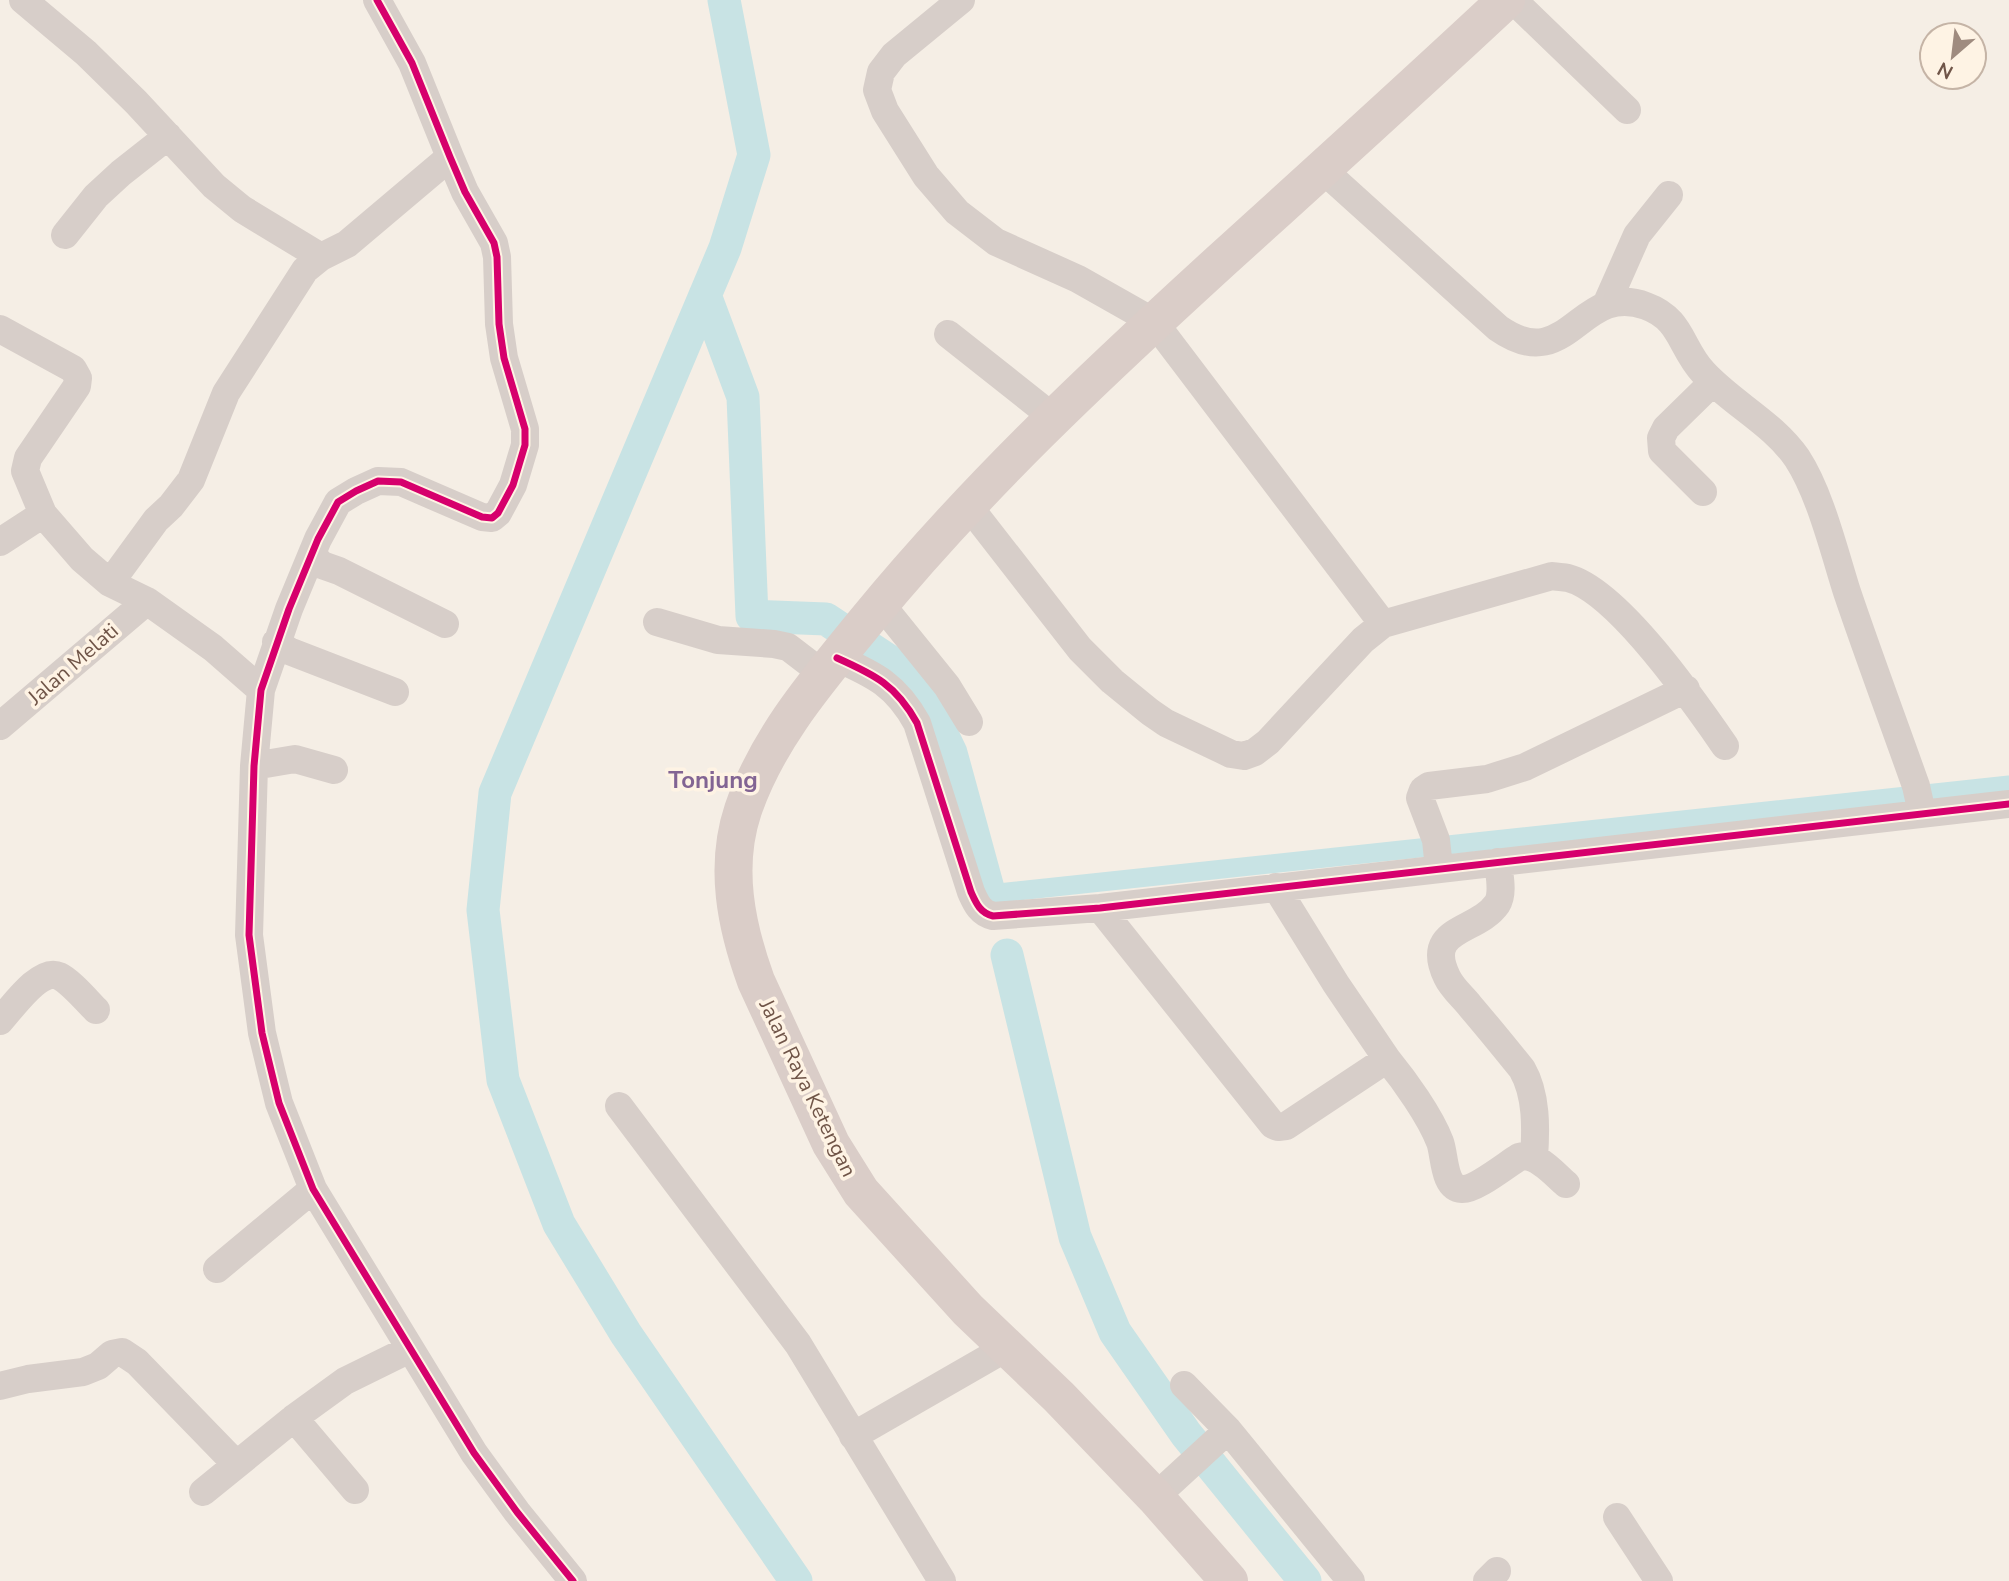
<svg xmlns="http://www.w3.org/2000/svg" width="2009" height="1581" font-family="'Nunito Sans',sans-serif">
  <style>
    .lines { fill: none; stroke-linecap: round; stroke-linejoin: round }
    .canal { stroke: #c8e3e4; stroke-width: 19 }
    .river { stroke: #c8e3e4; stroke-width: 33 }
    .minor { stroke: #d7cec9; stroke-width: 28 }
    .highway { stroke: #dacdc8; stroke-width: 38 }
    .cycleway-casing { stroke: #fef3e4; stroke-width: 11 }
    .cycleway { stroke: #d6006c; stroke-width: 7 }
    .labels { text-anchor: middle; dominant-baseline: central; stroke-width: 7; stroke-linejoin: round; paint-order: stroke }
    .street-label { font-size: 21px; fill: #705548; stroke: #fef3e4 }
    .quarter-label { font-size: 24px; font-weight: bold; fill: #826493; stroke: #fef3e4 }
  </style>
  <rect width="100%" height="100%" fill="#f5eee5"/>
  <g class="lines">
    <path class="canal" d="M989,894L2009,785"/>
    <path class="river" d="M724,0L754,155L725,248L495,793L483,910L503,1080L559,1224L626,1334L796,1581
      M705,295L743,397L752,616L826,619L915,678L951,753L992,903
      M1007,955L1075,1237L1115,1332L1186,1434L1305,1581"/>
    <path class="minor" d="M23,0L86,53L136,102L214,186L242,209L321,257
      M377,0L412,63L450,157L465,192L494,243L497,257L499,324L504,358L525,429V445L513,485L498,513L492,518L482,517L401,482L378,481L356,491L338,502L318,539L289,609L261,690L254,766L249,935L262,1033L279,1103L313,1189L474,1453L517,1512L573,1581
      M961,0L894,55L881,72L877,90L885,111L926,176L957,212L996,242L1078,279L1154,322L1383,624
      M1513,0L1627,110
      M1322,169L1498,328C1569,378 1579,281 1646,306C1682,319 1680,347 1703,372C1731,403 1773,423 1797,458C1820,493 1834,551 1847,592C1869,657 1893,721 1916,786L1922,813
      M65,235L96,196L121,173L168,136
      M1606,305L1637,235L1669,195
      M0,329L73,369L78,378L77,386L28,458L25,471L43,514L82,559L110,583L147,601L213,648L261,690
      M948,334L1054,418
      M1703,492L1662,451L1661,438L1666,428L1713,382
      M967,504L1080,649L1112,681L1150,712L1166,723L1231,754L1244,756L1255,752L1268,742L1363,640L1383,624L1552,576C1557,577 1563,577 1568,578C1618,591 1696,704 1725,746
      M0,542L43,514
      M312,555L322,565L339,571L445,624
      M110,583L156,520L171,506L191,480L226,393L305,270L321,257L347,244L450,157
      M880,603L947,686L969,722
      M657,622L718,640L774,644L788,647L822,673
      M276,642L289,651L395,692
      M837,658C875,675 896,685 917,723L971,892C976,903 980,913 993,916L1100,908L2009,804
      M0,726L147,601
      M254,766L295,759L334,770
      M1498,862C1499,874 1504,893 1497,904C1477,933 1423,927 1447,977C1452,988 1463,997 1470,1006C1488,1027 1505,1048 1522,1069C1537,1095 1536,1129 1534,1158
      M1439,868L1436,840L1420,798L1423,790L1429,786L1487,779L1525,767L1686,689
      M1276,887L1336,984L1387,1059
      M1100,908L1273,1125L1278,1127L1286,1126L1387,1059C1405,1081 1430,1116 1440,1142C1445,1155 1443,1188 1462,1189C1475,1190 1506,1165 1519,1157C1536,1152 1553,1173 1566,1184
      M0,1021C12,1008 40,967 59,976C70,981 87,1001 96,1010
      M619,1106L798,1344L942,1581
      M217,1269L313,1189
      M1184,1385L1228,1430L1351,1581
      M0,1386L28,1379L83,1372L98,1366L112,1354L122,1352L137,1362L236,1464
      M294,1418L355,1490
      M853,1436L1006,1348
      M203,1492L294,1418L345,1381L410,1349
      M1155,1497L1228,1430
      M1617,1517L1659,1581
      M1487,1581L1497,1571"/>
    <path class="highway" d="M1229,1581L1155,1497L1059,1397L968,1310L861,1192L831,1144L756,981C736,926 724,867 743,810C768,737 819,679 867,620C975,488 1097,374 1223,259C1318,173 1413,87 1506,0"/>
    <g class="cycleway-casing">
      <path id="cycleway" d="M377,0L412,63L450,157L465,192L494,243L497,257L499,324L504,358L525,429V445L513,485L498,513L492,518L482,517L401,482L378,481L356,491L338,502L318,539L289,609L261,690L254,766L249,935L262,1033L279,1103L313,1189L474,1453L517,1512L573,1581
        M837,658C875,675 896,685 917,723L971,892C976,903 980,913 993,916L1100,908L2009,804"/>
    </g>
    <use href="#cycleway" class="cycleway"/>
  </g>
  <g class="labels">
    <g class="street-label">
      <text transform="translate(73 664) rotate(-41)">Jalan Melati</text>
      <text transform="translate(808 1088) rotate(64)">Jalan Raya Ketengan</text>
    </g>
    <g class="quarter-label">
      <text x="713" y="780">Tonjung</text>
    </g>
  </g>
  <g transform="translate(1953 56) rotate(208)"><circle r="33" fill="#fef3e4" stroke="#c5b4a6" stroke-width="2"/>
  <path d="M0-5L12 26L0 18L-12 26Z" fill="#9f8b7f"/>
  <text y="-10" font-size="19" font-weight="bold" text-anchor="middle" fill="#705548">N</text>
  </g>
</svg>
